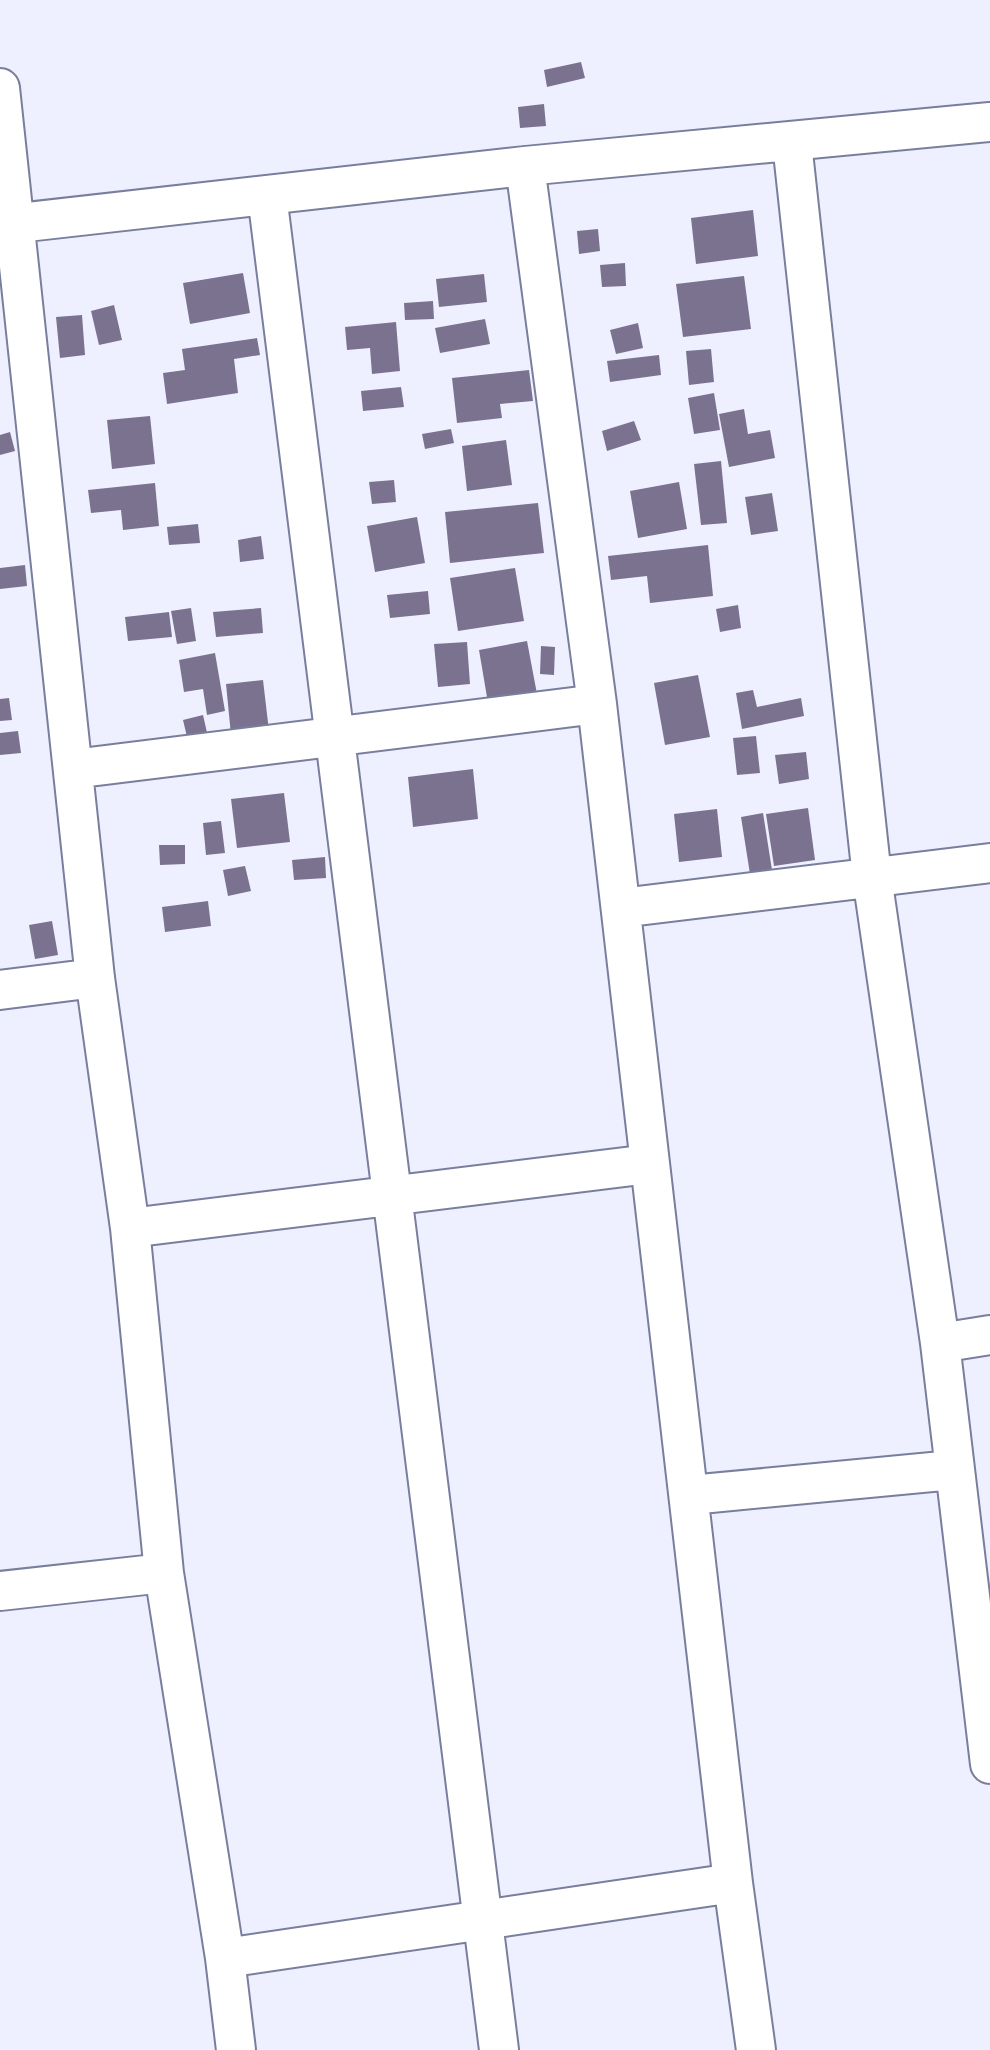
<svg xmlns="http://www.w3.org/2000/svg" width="990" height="2050" font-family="'PT Sans Narrow',sans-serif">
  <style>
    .building { fill: #7b7290 }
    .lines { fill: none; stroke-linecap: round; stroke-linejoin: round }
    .minor-casing { stroke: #797e9d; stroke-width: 42 }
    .minor { stroke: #fff; stroke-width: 38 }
  </style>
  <rect width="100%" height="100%" fill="#eef0ff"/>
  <path class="building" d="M581,62L585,78L547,87L544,70Z
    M544,104L546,126L520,128L518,107Z
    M753,210L758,256L696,264L691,218Z
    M598,229L600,251L579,254L577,231Z
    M625,263L626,286L602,287L600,265Z
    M243,273L250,313L190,324L183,283Z
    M484,274L487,302L439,307L436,279Z
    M744,276L751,329L683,337L676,284Z
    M433,301L434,319L405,320L404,303Z
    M114,305L122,340L99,345L91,311Z
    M82,315L85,355L60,358L56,317Z
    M485,319L490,344L440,353L435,328Z
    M396,322L400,371L372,374L370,348L347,350L345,327Z
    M638,323L643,348L616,354L610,330Z
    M257,338L260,355L234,359L238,393L167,404L163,373L185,370L182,349Z
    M711,349L714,382L689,385L686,351Z
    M659,355L661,375L610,382L607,361Z
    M529,370L533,401L500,404L502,418L457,423L452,378Z
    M401,387L404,407L363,411L361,391Z
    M714,393L720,430L694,434L688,398Z
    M744,409L748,434L770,430L775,458L729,467L719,414Z
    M150,416L155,464L112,469L107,420Z
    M634,421L641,440L607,451L602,431Z
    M451,429L454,443L425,449L422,434Z
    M10,432L15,451L0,455V435Z
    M506,440L512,485L467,491L462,446Z
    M721,461L727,523L701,525L694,464Z
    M394,480L396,502L372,504L369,482Z
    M679,482L687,529L638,538L630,491Z
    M155,483L159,526L123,530L121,510L91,513L88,490Z
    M772,493L778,531L751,535L745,497Z
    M538,503L544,553L450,563L445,512Z
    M417,517L425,563L375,572L367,526Z
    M198,524L200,543L169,545L167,527Z
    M261,536L264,559L240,562L238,540Z
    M708,545L713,596L650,603L647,576L611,580L608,556Z
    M25,565L27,586L0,589V568Z
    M515,568L524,621L458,631L450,578Z
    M428,591L430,614L390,618L387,595Z
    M738,605L741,628L720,632L716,609Z
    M191,608L196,641L177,644L171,611Z
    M261,608L263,633L216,637L213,612Z
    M169,612L172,637L128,641L125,617Z
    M527,641L537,694L488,703L479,650Z
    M467,642L470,684L438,687L434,644Z
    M541,646L555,647L554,675L540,674Z
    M215,653L225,711L207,715L203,689L184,692L179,660Z
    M698,675L710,737L665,745L654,683Z
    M263,680L269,731L231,735L226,684Z
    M753,690L757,707L801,698L804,716L742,729L736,693Z
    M9,698L12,720L0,721V699Z
    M203,715L208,737L188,741L183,720Z
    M18,731L21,753L0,755V733Z
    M756,736L760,773L737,775L733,738Z
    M806,752L809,779L779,784L775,755Z
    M473,769L478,819L413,827L408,777Z
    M284,793L290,842L237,848L231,799Z
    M808,808L815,860L774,866L766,814Z
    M717,809L722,857L679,862L674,814Z
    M763,813L772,870L750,874L741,817Z
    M221,821L225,853L206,855L203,823Z
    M159,845H185V864L160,865Z
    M325,857L326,878L294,880L292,860Z
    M245,866L251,891L228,896L223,870Z
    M208,901L211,926L165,932L162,907Z
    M52,921L58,955L35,959L29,925Z"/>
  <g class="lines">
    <g class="minor-casing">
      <path id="minor" d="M0,88L95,978L130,1228L164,1573L225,1958L236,2050
        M792,143L872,877L940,1343L990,1764
        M525,166L597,704L733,1883L756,2050
        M267,195L499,2050
        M0,225L525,166L990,122
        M73,769L597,704
        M621,908L990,863
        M0,990L95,978
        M130,1228L649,1164
        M940,1343L990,1335
        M690,1495L953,1470
        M0,1591L164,1573
        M225,1958L733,1883"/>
    </g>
    <use href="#minor" class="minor"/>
  </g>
</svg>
